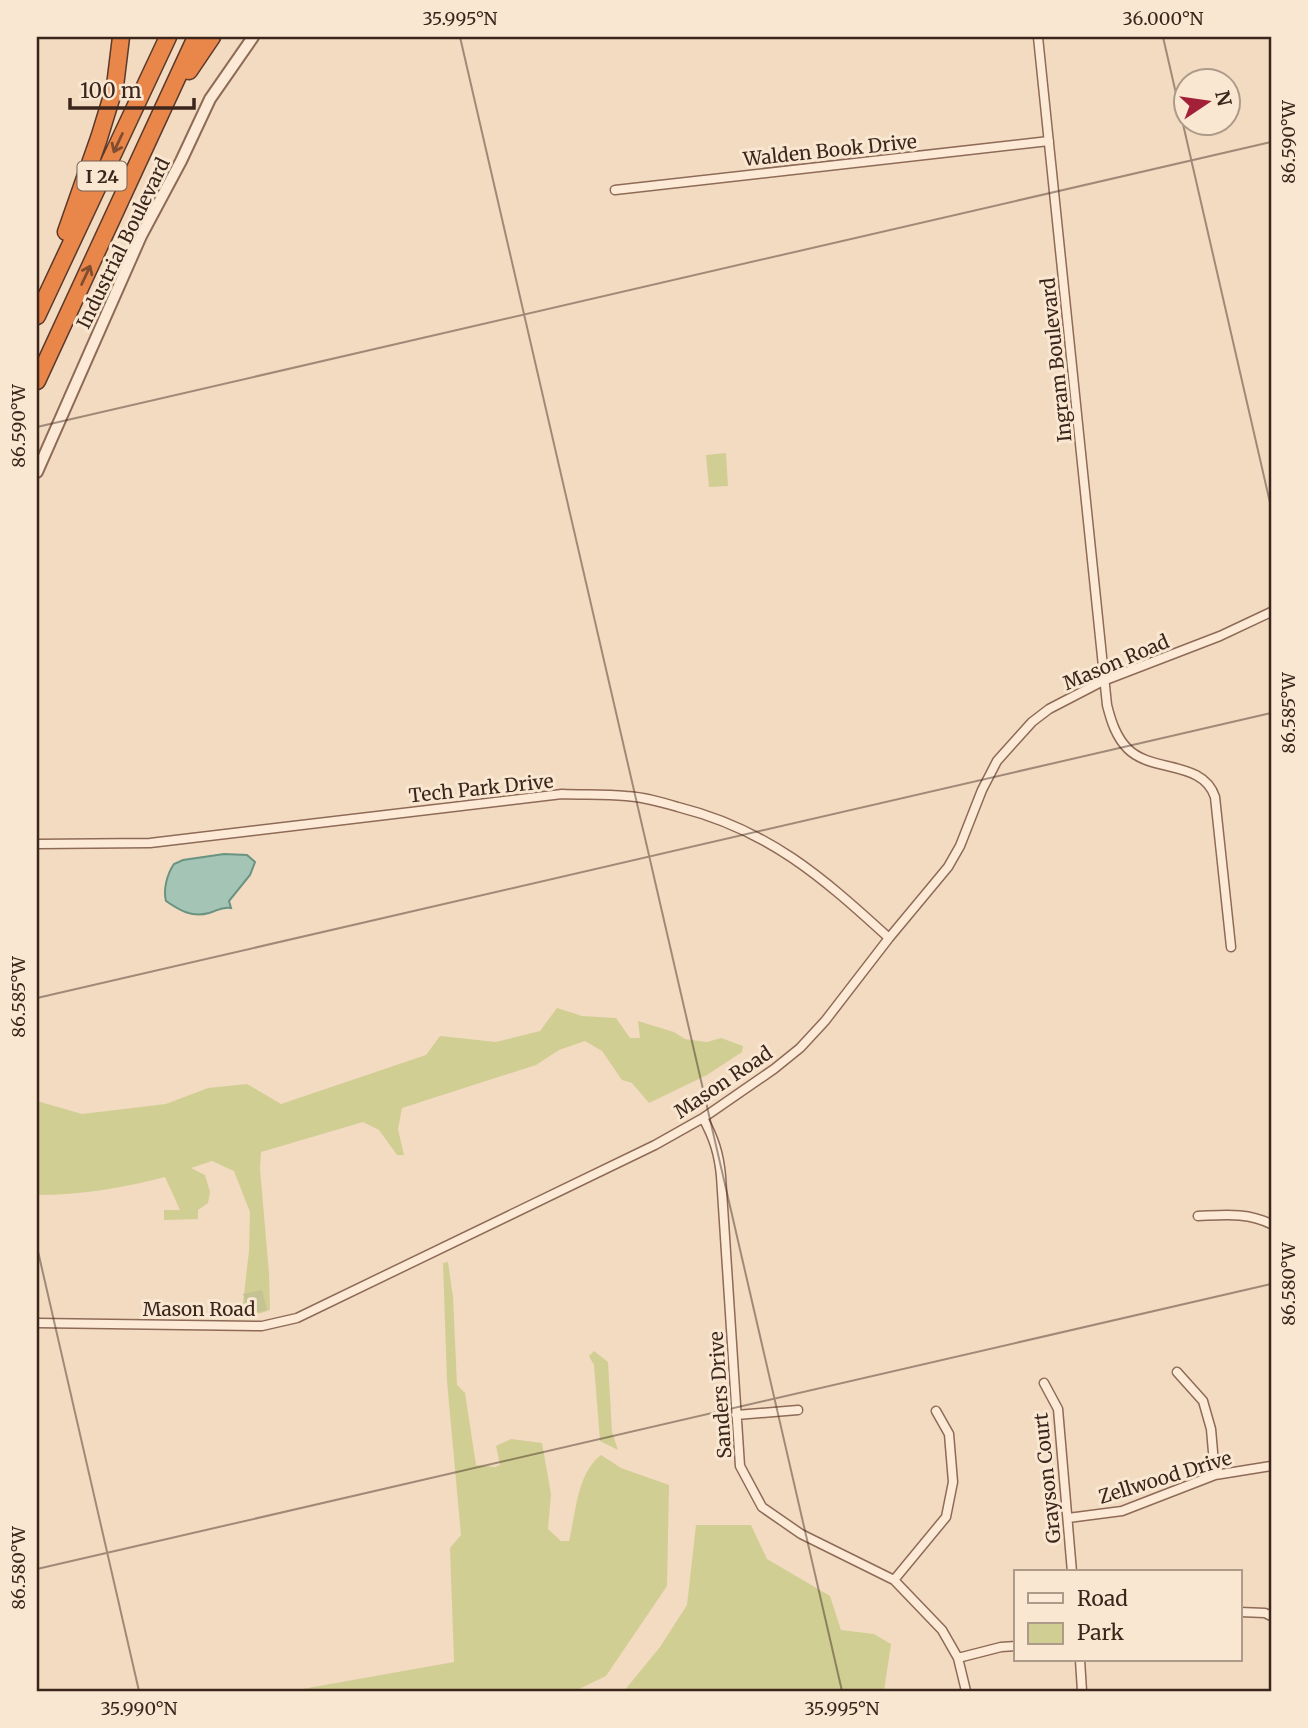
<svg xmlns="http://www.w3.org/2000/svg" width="1308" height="1728" font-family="Merriweather,serif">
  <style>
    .green { fill: #d1ce94 }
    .cemetery { fill: #c5c394 }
    .water { fill: #a4c4b5; stroke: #6a9382; stroke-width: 2 }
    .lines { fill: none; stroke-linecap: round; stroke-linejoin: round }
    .minor-casing { stroke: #8e6a57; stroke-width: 11 }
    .tertiary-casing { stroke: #8e6a57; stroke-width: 14 }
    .motorway-casing { stroke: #5b392b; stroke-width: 19 }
    .minor { stroke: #fcead6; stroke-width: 8 }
    .tertiary { stroke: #fcead6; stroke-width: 10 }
    .motorway { stroke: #e9874a; stroke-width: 16 }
    .oneway { stroke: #814d2e }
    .ticks { fill: none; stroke: #3c261c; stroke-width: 2; stroke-opacity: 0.45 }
    .labels { text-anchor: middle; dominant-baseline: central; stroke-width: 6; stroke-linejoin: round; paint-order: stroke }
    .shield { fill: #f9e7d2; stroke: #756053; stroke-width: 2 }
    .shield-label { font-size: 18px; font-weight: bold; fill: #3c261c }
    .street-label { font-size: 19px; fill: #3c261c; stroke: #f9e7d2 }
    .neatline { fill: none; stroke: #3c261c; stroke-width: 2.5 }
    .ticks-label { font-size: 18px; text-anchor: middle; fill: #3c261c }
  </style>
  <rect width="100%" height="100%" fill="#f2dbc1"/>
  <path class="green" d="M726,453L728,486L709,487L706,455Z
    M557,1008L582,1016L616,1018L630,1038H640L638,1021L674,1032L685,1039L707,1042L721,1038L743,1046L742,1052L707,1075L649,1103L632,1083L622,1080L602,1051L585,1041L559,1050L536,1065L402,1108L398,1129L404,1155H397L379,1130L363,1122L261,1152L260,1169L269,1273L270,1310L249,1317L242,1312L249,1251L250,1212L234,1171L212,1161L191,1168L205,1175L210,1192L208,1203L198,1210V1219L164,1220V1210H180L165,1177C122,1188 81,1195 37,1195V1101L82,1114L166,1104L208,1088L247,1084L281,1104L426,1055L440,1036L496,1042L540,1031Z
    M448,1262L453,1297L457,1385L465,1393L476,1465L495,1467L500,1465L496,1446L511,1439L542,1443L551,1494L548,1529L561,1541H569C576,1513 577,1473 601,1455L621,1468L669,1485L667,1586L606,1676L577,1690L291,1691L454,1662L450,1548L461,1535L447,1381L443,1263Z
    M594,1351L608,1362L612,1432L618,1450L600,1441L594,1365L589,1356Z
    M696,1525H751L767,1559L830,1596L841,1630L874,1634L891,1644L884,1691H624L660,1647L687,1605Z"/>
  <path class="cemetery" d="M262,1290L267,1310L249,1314L243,1294Z"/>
  <path class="water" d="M224,854L247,855L255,862L250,875L229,901L231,908C222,906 217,911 209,913C192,918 179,910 166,901C163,890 167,874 174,864L183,860Z"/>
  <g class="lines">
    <g class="minor-casing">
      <path id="minor" d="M1038,37L1107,705C1111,721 1116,737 1128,749C1152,773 1203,760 1215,797L1231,947
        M615,190L1049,141
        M37,844L150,843L562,794C583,795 605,794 626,796C644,797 661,802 678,807C769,830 821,876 889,938
        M703,1118C714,1138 719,1154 721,1176L740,1466L762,1507L801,1534L894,1580L942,1630L958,1658L966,1691
        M1198,1216C1224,1215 1247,1212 1271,1224
        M37,1323L262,1326L297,1318L655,1145L703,1118L774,1069L800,1048L825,1021L889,938L948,867L960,846L982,790L997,761L1032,722L1049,709L1103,681L1220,636L1271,612
        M1177,1372L1203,1401L1211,1429L1215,1475
        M1044,1383L1058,1409L1072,1572
        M736,1415L798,1410
        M1068,1518L1122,1511L1215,1475L1271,1466
        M894,1580L946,1517L953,1482L949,1434L936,1411
        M1240,1612L1265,1613L1271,1616
        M958,1658L1001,1647L1016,1646
        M1080,1660L1082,1691"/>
    </g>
    <g class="tertiary-casing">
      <path id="tertiary" d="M37,472L141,236L181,161L210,99L253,37"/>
    </g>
    <g class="motorway-casing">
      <path id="motorway" d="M189,71L212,37
        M66,232L99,138L115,86L121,37
        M37,316L168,37
        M37,381L196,37"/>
    </g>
    <use href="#minor" class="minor"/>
    <use href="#tertiary" class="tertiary"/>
    <use href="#motorway" class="motorway"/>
  </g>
  <defs><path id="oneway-shaft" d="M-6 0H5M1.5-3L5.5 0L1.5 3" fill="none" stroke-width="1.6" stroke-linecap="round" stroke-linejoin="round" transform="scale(1.75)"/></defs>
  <g class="oneway">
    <use href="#oneway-shaft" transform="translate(118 143) rotate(115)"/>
    <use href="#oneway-shaft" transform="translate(86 275) rotate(-65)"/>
  </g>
  <path class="ticks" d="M460,37L842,1691M1163,37L1271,507M37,427L1271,142M37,998L1271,713M37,1247L139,1691M37,1569L1271,1284"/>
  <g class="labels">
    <rect class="shield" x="77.5" y="161.5" width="49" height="29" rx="5"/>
    <g class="shield-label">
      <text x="102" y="176">I 24</text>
    </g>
    <g class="street-label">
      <text transform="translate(830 150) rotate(-6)">Walden Book Drive</text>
      <text transform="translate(123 243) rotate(-64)">Industrial Boulevard</text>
      <text transform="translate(1056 360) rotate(-96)">Ingram Boulevard</text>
      <text transform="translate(1116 662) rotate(-23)">Mason Road</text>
      <text transform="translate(481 788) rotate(-6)">Tech Park Drive</text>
      <text transform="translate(723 1082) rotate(-34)">Mason Road</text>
      <text x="199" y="1309">Mason Road</text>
      <text transform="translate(720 1395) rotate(-94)">Sanders Drive</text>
      <text transform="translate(1165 1477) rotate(-17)">Zellwood Drive</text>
      <text transform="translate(1047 1478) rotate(-96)">Grayson Court</text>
    </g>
  </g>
  <rect width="1308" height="1728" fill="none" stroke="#f9e7d2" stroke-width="77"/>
  <rect x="1014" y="1570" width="228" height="91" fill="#f9e7d2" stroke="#ad9a89" stroke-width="2"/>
  <rect x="1028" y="1593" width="35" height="10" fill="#fcead6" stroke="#ad9a89" stroke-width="2"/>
  <text x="1077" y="1606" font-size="21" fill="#3c261c">Road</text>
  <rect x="1028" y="1623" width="35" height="21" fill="#d1ce94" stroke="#ad9a89" stroke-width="2"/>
  <text x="1077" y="1640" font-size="21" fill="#3c261c">Park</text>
  <g transform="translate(1207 102) rotate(77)"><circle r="33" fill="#f9e7d2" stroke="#ad9a89" stroke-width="2"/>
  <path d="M0-5L12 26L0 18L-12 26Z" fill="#a22139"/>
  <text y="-10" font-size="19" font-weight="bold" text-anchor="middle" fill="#3c261c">N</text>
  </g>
  <path d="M70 98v10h124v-10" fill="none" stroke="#3c261c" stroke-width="3.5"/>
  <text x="80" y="98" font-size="21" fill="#3c261c" stroke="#f9e7d2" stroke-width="5" paint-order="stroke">100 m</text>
  <rect x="38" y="38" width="1232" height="1652" class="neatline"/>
  <g class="ticks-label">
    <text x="460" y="25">35.995°N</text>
    <text x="1163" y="25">36.000°N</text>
    <text transform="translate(1289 142) rotate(-90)" y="6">86.590°W</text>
    <text transform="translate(19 426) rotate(-90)" y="6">86.590°W</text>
    <text transform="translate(1289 713) rotate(-90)" y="6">86.585°W</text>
    <text transform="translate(19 997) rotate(-90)" y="6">86.585°W</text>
    <text transform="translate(1289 1284) rotate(-90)" y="6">86.580°W</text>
    <text transform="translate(19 1568) rotate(-90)" y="6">86.580°W</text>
    <text x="139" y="1715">35.990°N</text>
    <text x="842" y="1715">35.995°N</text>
  </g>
</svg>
